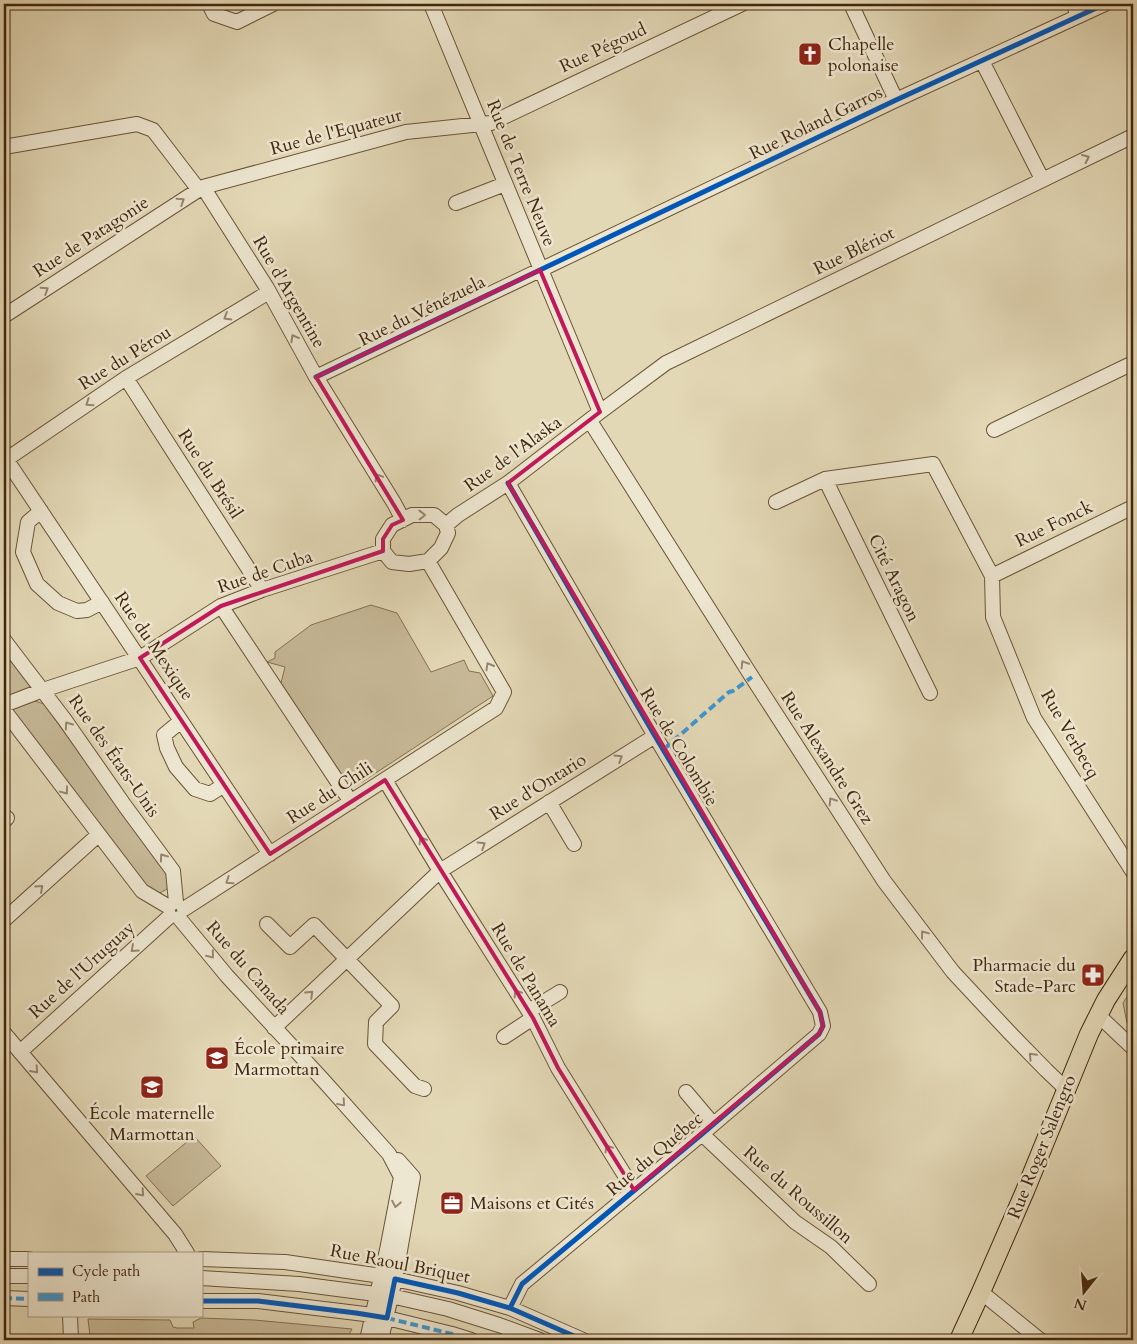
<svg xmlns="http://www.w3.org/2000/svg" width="1137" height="1344" font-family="Cardo,serif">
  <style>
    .green { fill: #c8ba99; stroke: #857052 }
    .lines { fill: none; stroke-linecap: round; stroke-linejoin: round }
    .minor-casing { stroke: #6a5336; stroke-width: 16 }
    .major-casing { stroke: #42270c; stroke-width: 20 }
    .minor { stroke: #ede6d0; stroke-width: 14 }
    .major { stroke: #e3d8b6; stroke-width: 18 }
    .quiet { stroke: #3f96d2; stroke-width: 4; stroke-dasharray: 8 4; stroke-linecap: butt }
    .cycleway-casing { stroke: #ede6d0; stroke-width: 8 }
    .cycleway { stroke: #0057b8; stroke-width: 5 }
    .oneway { stroke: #98866e }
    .marked { fill: none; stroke: #c2185b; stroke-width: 4; stroke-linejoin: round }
    .labels { text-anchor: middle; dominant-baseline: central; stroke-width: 5; stroke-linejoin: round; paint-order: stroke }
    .poi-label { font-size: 18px; fill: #42270c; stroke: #ede6d0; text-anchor: start }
    .street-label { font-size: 18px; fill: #42270c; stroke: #ede6d0 }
  </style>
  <rect width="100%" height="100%" fill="#e3d8b6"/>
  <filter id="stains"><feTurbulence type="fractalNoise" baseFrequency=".004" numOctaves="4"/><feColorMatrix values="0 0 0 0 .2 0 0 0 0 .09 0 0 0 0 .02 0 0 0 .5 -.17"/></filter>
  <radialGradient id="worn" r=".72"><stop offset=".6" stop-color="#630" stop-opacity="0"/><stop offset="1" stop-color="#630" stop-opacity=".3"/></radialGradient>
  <path class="green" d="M371,605L397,613L431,672L464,660L469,671L480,673L493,696L362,782L342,775L281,683L285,667L267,662L275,658V652L311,625Z
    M4,647L30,684L29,692L4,699Z
    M35,701L44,704L171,881L172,886L155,896L142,887L11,718L13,709Z
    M1133,987V1029L1127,1023L1123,1003Z
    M194,1136L221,1166L173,1206L146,1176Z
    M201,1318L254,1320L352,1329L346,1340H127L90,1336L88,1319L170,1320L173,1327L177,1328H194L193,1322Z"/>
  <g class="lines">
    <g class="minor-casing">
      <path id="minor" d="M209,4L214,14L237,22L273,4
        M431,4L600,412
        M851,4L896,100
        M1073,4L1079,16
        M982,61L1042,179
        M4,147L137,124L153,130L199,190
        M203,187L267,288L316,377L394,503L403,520
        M456,203L505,184
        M4,316L203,187L406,132L491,123L742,4
        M316,377L896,100L1105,4
        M126,378L262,590
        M590,421L752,677L884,881L953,972L1009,1032L1046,1070L1067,1090
        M994,430L1133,363
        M6,459L270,854
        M4,461L126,378L269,292
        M825,479L930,693
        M508,483L655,736L820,1012L823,1026L819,1034L702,1134L522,1284L510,1308
        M776,502L825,479L933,464L992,576L993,617L1034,718L1133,872
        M41,511L28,522L23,552L37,584L58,603L77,611L87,610L102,602
        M446,525L458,515L508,483L600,412L666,363L1133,136
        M992,576L1133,507
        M221,606L351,802
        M4,640L65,720L125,806L173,871L176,902
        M4,705L43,690L140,658L221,606L262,590L383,551
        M4,710L142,891L169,907
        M181,721L164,735L167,748L176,767L195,789L210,794L224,785
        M385,780L440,871L533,1018L558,1068L634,1190
        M549,802L574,844
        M4,821L7,818
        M184,909L496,708L504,692L428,561L409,564L392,562L383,551V539L392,525L412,515H434L446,525L448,533L441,548L428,561
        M179,918L227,976L323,1080L389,1154L401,1177L387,1250L367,1340
        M4,920L98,835
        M267,924L290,947L314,925L392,1006L376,1022L375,1044L415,1086L424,1089
        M529,1011L560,992
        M1098,1015L1133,1048
        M274,1028L440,871L655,736
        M4,1033L175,1234L187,1253
        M504,1037L533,1018
        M20,1052L170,916
        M686,1092L713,1124
        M702,1134L795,1222L831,1247L869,1284
        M4,1259H29
        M201,1259L285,1262L381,1276L458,1293L510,1308L583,1340
        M4,1276H29
        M201,1278L299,1284L391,1296L448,1309L499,1325L540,1340
        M981,1292L1040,1340
        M4,1298L29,1299
        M201,1301H258L373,1315
        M70,1315L71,1340
        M387,1318L452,1334L471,1340
        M381,1340L395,1279L413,1177L398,1160"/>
    </g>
    <g class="major-casing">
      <path id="major" d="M959,1340L981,1292L1025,1191L1089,1034L1106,1000L1133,958"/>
    </g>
    <use href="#minor" class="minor"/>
    <use href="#major" class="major"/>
    <path class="quiet" d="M664,749L729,692L733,691L752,677
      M4,1298L29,1299
      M387,1318L452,1334L471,1340"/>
    <g class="cycleway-casing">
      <path id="cycleway" d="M316,377L896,100L1105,4
        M508,483L655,736L820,1012L823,1026L819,1034L702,1134L522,1284L510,1308
        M201,1301H258L356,1313L387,1318L395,1279L458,1293L510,1308L583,1340"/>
    </g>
    <use href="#cycleway" class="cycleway"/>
  </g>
  <defs><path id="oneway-chevron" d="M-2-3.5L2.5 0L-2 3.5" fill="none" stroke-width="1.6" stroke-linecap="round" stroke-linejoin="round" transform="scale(1.25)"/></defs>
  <g class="oneway">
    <use href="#oneway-chevron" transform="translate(1086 158) rotate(-25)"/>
    <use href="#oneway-chevron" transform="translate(181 201) rotate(-33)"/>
    <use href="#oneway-chevron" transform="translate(45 290) rotate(-33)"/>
    <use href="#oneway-chevron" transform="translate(227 317) rotate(149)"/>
    <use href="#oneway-chevron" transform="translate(294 338) rotate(-119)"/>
    <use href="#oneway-chevron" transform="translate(89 403) rotate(146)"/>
    <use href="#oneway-chevron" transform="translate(378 477) rotate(-122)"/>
    <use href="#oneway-chevron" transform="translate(422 515) rotate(-1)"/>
    <use href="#oneway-chevron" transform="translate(744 664) rotate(-122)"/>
    <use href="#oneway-chevron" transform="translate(489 666) rotate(-120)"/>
    <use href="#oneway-chevron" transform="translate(68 725) rotate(-125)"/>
    <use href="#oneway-chevron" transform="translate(619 758) rotate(-32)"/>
    <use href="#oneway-chevron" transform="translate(65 791) rotate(53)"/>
    <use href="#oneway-chevron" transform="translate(832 801) rotate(-123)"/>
    <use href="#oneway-chevron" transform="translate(422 840) rotate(-121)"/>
    <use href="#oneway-chevron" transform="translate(482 845) rotate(-32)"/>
    <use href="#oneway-chevron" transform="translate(163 857) rotate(-126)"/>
    <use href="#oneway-chevron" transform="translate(229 881) rotate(147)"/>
    <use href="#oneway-chevron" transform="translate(40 888) rotate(-42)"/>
    <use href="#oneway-chevron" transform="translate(924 934) rotate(-127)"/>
    <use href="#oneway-chevron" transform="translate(134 949) rotate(138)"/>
    <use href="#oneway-chevron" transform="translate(211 955) rotate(51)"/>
    <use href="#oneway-chevron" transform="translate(517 993) rotate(-122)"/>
    <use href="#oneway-chevron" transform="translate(310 994) rotate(-44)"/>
    <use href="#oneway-chevron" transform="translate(1032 1056) rotate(-134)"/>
    <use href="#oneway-chevron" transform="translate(35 1070) rotate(49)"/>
    <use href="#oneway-chevron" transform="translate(342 1103) rotate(49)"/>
    <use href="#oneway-chevron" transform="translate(608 1148) rotate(-122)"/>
    <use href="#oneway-chevron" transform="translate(141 1193) rotate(49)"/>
    <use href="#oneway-chevron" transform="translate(396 1204) rotate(101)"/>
  </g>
  <path class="marked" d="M540,270L600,412L508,483L820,1012L823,1026L819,1034L634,1190L558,1068L533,1018L385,780L270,854L140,658L221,606L383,551V539L392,525L403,520L316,377Z"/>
  <defs>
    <g id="church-square" transform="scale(1.25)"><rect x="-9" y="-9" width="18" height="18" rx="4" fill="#8f2418" stroke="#ede6d0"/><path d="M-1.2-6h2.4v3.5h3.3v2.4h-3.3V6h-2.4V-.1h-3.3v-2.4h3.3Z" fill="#fff"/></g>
    <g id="pharmacy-square" transform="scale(1.25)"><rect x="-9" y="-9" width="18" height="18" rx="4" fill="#8f2418" stroke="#ede6d0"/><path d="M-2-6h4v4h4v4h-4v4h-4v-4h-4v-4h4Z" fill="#fff"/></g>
    <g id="school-square" transform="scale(1.25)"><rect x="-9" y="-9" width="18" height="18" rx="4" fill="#8f2418" stroke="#ede6d0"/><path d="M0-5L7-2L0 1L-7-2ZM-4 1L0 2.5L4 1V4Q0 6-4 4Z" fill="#fff"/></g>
    <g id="office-square" transform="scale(1.25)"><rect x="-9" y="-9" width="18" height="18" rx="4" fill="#8f2418" stroke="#ede6d0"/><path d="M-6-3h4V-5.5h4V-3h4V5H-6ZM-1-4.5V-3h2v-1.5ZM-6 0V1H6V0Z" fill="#fff"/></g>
  </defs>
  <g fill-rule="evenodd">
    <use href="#church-square" x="810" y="54"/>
    <use href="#pharmacy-square" x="1093" y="975"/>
    <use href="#school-square" x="217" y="1058"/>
    <use href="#school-square" x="152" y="1087"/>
    <use href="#office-square" x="452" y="1203"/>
  </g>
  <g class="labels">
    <g class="poi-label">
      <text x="828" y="44">Chapelle<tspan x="828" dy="21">polonaise</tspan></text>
      <text x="1076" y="965" text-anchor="end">Pharmacie du<tspan x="1076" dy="21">Stade-Parc</tspan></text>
      <text x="234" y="1048">École primaire<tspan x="234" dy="21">Marmottan</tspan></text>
      <text x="152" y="1113" text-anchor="middle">École maternelle<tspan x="152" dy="21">Marmottan</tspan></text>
      <text x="470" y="1203">Maisons et Cités</text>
    </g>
    <g class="street-label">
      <text transform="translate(603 48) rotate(-25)">Rue Pégoud</text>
      <text transform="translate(816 123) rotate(-26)">Rue Roland Garros</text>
      <text transform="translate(336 132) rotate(-15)">Rue de l'Equateur</text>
      <text transform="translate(521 173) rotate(68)">Rue de Terre Neuve</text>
      <text transform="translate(91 237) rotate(-33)">Rue de Patagonie</text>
      <text transform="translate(854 251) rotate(-26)">Rue Blériot</text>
      <text transform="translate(289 292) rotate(60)">Rue d'Argentine</text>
      <text transform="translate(422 311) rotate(-26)">Rue du Vénézuela</text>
      <text transform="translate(125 358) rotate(-32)">Rue du Pérou</text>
      <text transform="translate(513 454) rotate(-36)">Rue de l'Alaska</text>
      <text transform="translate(210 474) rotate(57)">Rue du Brésil</text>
      <text transform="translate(1054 524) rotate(-26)">Rue Fonck</text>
      <text transform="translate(265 572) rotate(-19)">Rue de Cuba</text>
      <text transform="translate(894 578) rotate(64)">Cité Aragon</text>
      <text transform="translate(154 646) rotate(56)">Rue du Mexique</text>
      <text transform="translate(1070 734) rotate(60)">Rue Verbecq</text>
      <text transform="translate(679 747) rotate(59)">Rue de Colombie</text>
      <text transform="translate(114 756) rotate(55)">Rue des États-Unis</text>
      <text transform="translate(827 758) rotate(57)">Rue Alexandre Grez</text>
      <text transform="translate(538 787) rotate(-32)">Rue d'Ontario</text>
      <text transform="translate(330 793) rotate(-33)">Rue du Chili</text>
      <text transform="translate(248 968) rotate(49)">Rue du Canada</text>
      <text transform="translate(82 970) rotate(-42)">Rue de l'Uruguay</text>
      <text transform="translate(526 975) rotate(59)">Rue de Panama</text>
      <text transform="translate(1042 1147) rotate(-68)">Rue Roger Salengro</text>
      <text transform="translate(655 1154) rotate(-40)">Rue du Québec</text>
      <text transform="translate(798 1195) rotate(41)">Rue du Roussillon</text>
      <text transform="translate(400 1264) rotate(11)">Rue Raoul Briquet</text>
    </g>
  </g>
  <rect width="1137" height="1344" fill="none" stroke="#e3d8b6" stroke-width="20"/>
  <rect x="5" y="5" width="1127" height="1334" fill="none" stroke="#42270c" stroke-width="2.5"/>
  <rect x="10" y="10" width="1117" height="1324" fill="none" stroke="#42270c"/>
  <rect x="28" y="1252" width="175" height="65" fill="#ede6d0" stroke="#a99a82"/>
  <rect x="38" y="1268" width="25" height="8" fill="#0057b8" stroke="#a99a82"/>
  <text x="72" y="1276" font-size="15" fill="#42270c">Cycle path</text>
  <rect x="38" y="1293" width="25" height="8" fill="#3f96d2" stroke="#a99a82"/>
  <text x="72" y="1302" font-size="15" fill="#42270c">Path</text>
  <g transform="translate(1084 1292) rotate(197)" stroke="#ede6d0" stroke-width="4" paint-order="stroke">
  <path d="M0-4L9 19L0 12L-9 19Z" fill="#42270c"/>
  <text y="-8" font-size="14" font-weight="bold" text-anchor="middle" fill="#42270c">N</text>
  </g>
  <rect width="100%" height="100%" filter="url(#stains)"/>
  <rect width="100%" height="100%" fill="url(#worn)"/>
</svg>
